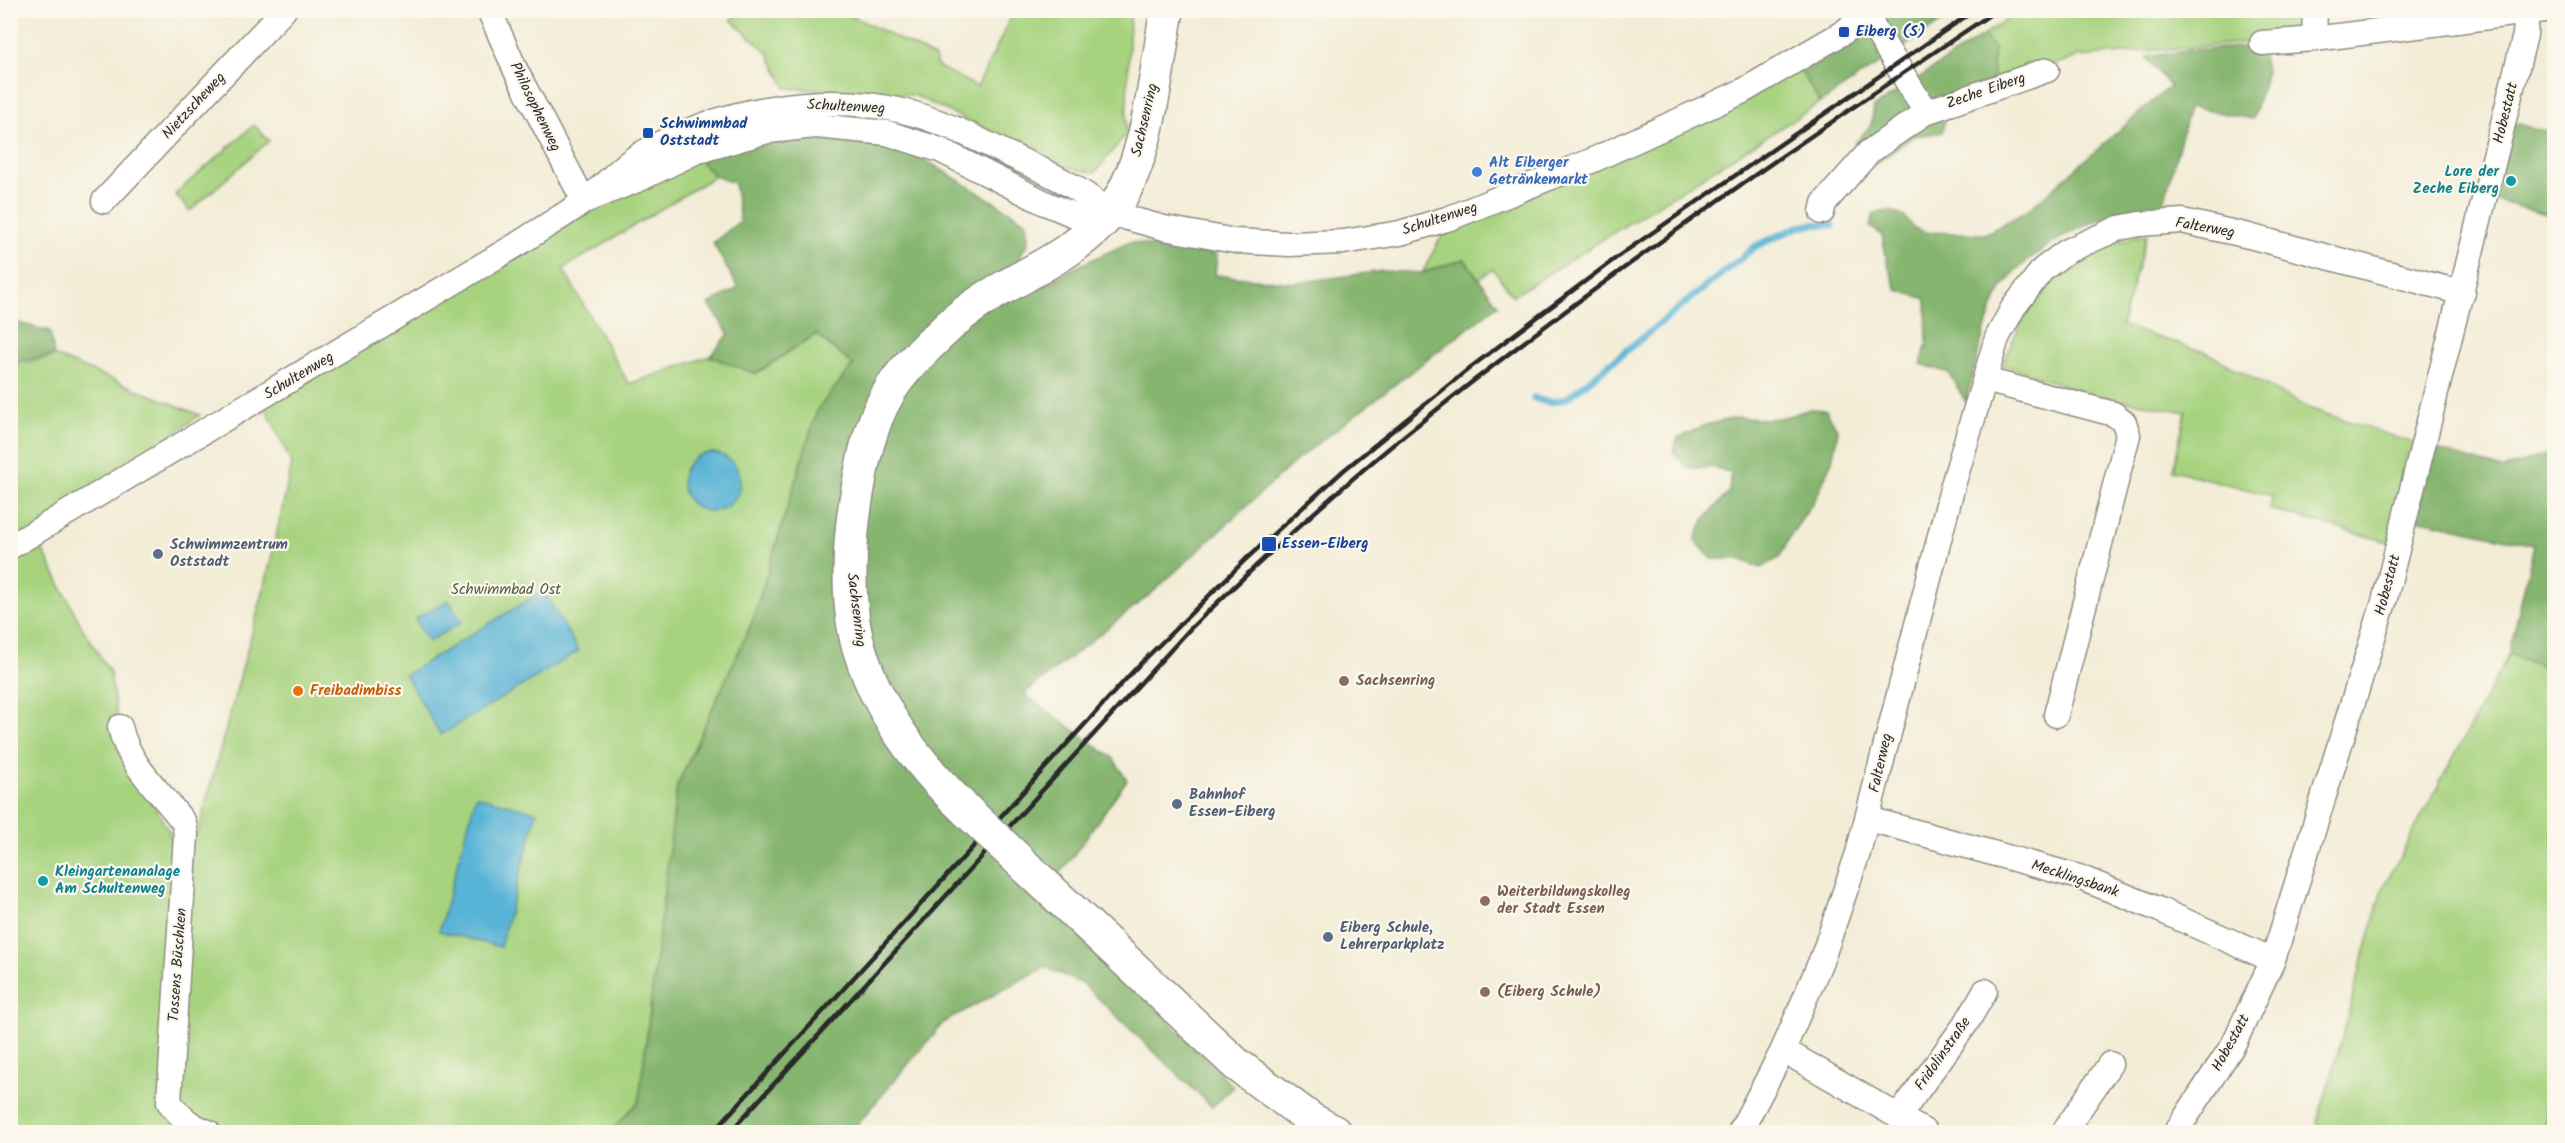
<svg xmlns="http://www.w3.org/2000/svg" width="2565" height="1143" font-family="Kalam,sans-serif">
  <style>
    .green { fill: #a7d37f; stroke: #697f55; stroke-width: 1.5 }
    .forest { fill: #85b56e; stroke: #58704c; stroke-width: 1.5 }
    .water { fill: #58b4d6; stroke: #427080; stroke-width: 1.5 }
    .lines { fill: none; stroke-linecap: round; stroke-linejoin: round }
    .stream { stroke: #58b4d6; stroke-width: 7 }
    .street-casing { stroke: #8f8c81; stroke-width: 27 }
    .secondary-casing { stroke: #8f8c81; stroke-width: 36 }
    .street { stroke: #fff; stroke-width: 24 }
    .secondary { stroke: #fff; stroke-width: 33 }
    .rail { stroke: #2b2b2b; stroke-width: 4.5 }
    .secondary-bridge-casing { stroke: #8f8c81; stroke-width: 36; stroke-linecap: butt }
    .secondary-bridge { stroke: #fff; stroke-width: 33 }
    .transit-dot { fill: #1a4fb4; stroke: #fbf7ec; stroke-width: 2 }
    .shop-dot { fill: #3f7fe0; stroke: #fbf7ec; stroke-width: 2 }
    .culture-dot { fill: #0f9aa8; stroke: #fbf7ec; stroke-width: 2 }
    .service-dot { fill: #5c6f8a; stroke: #fbf7ec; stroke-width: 2 }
    .education-dot { fill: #8d6e63; stroke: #fbf7ec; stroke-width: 2 }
    .food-dot { fill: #e8710a; stroke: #fbf7ec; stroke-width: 2 }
    .labels { text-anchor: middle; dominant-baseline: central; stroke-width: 4.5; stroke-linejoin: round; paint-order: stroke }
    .transit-label { font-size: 15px; font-weight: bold; fill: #164399; stroke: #fbf7ec; text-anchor: start }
    .street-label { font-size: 15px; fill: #2b2b2b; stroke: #fbf7ec }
    .shop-label { font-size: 15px; font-weight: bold; fill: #366cbe; stroke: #fbf7ec; text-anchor: start }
    .culture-label { font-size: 15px; font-weight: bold; fill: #0d838f; stroke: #fbf7ec; text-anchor: end }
    .service-label { font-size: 15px; font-weight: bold; fill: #4e5e75; stroke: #fbf7ec; text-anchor: start }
    .park-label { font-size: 15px; fill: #505d44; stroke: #fbf7ec }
    .education-label { font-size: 15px; font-weight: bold; fill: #785e54; stroke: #fbf7ec; text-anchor: start }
    .food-label { font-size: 15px; font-weight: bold; fill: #c56008; stroke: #fbf7ec; text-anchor: start }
  </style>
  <rect width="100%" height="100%" fill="#fbf7ec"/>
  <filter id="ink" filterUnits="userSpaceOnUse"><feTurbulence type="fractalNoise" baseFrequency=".0167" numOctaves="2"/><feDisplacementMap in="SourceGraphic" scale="12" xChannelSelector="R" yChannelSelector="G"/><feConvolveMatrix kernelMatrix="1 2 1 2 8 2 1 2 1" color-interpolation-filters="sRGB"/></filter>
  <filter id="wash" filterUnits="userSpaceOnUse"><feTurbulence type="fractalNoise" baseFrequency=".008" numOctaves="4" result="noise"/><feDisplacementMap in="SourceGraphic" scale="24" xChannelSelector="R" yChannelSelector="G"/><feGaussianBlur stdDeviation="1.35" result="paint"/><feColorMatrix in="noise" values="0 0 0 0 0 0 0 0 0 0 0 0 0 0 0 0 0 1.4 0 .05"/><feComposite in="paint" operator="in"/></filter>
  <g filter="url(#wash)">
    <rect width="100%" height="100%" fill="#f3edd7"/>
    <path class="green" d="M740,10L842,11L935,57L937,66L977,87L1014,11H1130L1126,134L1095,173L1068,168L914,95L786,88L768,53L731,20Z
      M2019,11H2306L2299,38L2078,57L1992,85L1984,35Z
      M1795,61L1820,103L1513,296L1493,269L1479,279L1464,259L1422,273L1451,218Z
      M254,125L269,141L190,211L175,194Z
      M693,153L715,176L563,269L629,384L710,356L756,374L816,334L854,365L817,410L753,620L677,786L639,1101L610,1132H11V366L55,356L200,415L34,533L83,629L110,672L121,745L179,850L199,828L267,577L292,464L262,400L375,331Z
      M2147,234L2121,326L2205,352L2308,408L2413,443L2392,543L2269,509L2273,496L2173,470L2186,412L2089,394L2003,365C2030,290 2065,250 2147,234Z
      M2509,654L2554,671V1032L2545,1053L2546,1132H2319L2317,1121L2331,1078L2381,892Z"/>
    <path class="forest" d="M1872,11H1958L1820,103L1795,61Z
      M1984,35L1994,49L1992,85L1949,100L1942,132L1915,136L1870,167L1855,157V143L1871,125L1874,107Z
      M2261,46L2266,71L2253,119L2189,107L2163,207C2146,209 2129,210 2113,215C2078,225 2031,252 2008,280C1987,306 1975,368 1966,402L1949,373L1921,364L1927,343L1926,299L1897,290L1887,262L1882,235L1870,227L1874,213L1891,211L1905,217L1914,228L1925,232L1985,234L2027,211L2170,86L2146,57L2191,50Z
      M2514,123L2554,133V216L2493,200Z
      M879,132L1027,222L1028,243L1019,257L1042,287L1070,270L1130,242L1217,255L1215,275L1295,283L1382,271L1422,273L1464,259L1498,305L1299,458L1153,592L1024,694L1113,758L1127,780L1043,898L1094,944L1233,1087L1212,1107L1083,984L1045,967L944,1022L851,1132H610L639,1101L677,786L753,620L817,410L853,365L816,334L755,374L710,356L729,334L709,304L738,288L713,243L740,221L734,183L715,176L693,153L723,143Z
      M10,321L50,331L54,355L11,363Z
      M1810,409L1826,410L1838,431L1832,461L1817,496L1793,532L1779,558L1761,568L1739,559H1712L1695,540L1704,520L1729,492L1731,473L1714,467L1687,468L1673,451L1678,438L1706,425L1739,417L1765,420L1789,416Z
      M2434,449L2503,469L2554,452V671L2509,654L2534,545L2416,519Z
      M2554,1032V1132H2546L2545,1053Z"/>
    <path class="water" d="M682 482a29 29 0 1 1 58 0a29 29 0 1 1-58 0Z
      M543,591L579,651L441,735L405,675Z
      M448,600L462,622L428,642L415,619Z
      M476,796L537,812L500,947L439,931Z"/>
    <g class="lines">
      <path class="stream" d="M1534,398C1548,404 1556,403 1570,396L1756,246L1798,227L1814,224L1832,225"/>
    </g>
  </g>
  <g filter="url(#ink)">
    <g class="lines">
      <g class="street-casing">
        <path id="street" d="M489,10L516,71L584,201
          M1863,10L1926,112
          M2314,39L2315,10
          M2262,43L2314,39L2544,10
          M104,201L284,10
          M584,201L642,178L695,152L768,131L816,126L887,133L940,150L1045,203L1074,215L1109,213L1164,228L1235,241L1289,244L1343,242L1400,233L1450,218L1591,161L1743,91L1844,32L1871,10
          M1822,212L1824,203L1869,152L1926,112L2047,70
          M1985,380L2114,414L2124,422L2128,435L2056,715
          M10,547L518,244C539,230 562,217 583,202C605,186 622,164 646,151C720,110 820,91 903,111C941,120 977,139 1012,156C1048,173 1079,186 1109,213
          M120,727C129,767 161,791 184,823L186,835L169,1102C180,1116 190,1126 208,1132
          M1869,819L2079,877L2160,910L2273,960
          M1783,1050L1925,1132
          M1899,1116L1967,1022L1985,991
          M1740,1132L1783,1050L1823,956L1858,853L1953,485L1997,338L2013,308L2043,269L2067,251L2119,228L2140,224L2182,221L2249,236L2463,293
          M2064,1132L2110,1064
          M2176,1132L2233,1045L2273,960L2384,602L2525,35L2527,10"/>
      </g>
      <g class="secondary-casing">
        <path id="secondary" d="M967,811C919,766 878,712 859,648C846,606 849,543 856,500C862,464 869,426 888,394C902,369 928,346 949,326C997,281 1067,265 1110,213C1149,165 1156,71 1167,10
          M1026,867L1236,1064L1312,1120L1334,1132"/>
      </g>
      <use href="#street" class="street"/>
      <use href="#secondary" class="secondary"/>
      <path class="rail" d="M713,1132L1137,667L1246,559L1344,470L1471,367L1620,255L1975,10
        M730,1132L1190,629C1262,559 1336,490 1415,427C1601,278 1799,143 1997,10"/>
      <g class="secondary-bridge-casing">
        <path id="secondary-bridge" d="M967,811L1026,867"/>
      </g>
      <use href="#secondary-bridge" class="secondary-bridge"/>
    </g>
  </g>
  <g class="transit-dot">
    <rect x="1838" y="26" width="12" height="12" rx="3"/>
    <rect x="642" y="127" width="12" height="12" rx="3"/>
    <rect x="1261" y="536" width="16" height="16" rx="3"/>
  </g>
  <circle class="shop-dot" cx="1477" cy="172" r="6"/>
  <g class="culture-dot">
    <circle cx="2511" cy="181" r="6"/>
    <circle cx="43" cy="881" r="6"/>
  </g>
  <g class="service-dot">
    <circle cx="158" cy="554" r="6"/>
    <circle cx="1177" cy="804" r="6"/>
    <circle cx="1328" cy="937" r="6"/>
  </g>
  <g class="education-dot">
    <circle cx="1344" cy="681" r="6"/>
    <circle cx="1485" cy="901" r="6"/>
    <circle cx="1485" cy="992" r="6"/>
  </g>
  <circle class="food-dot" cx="298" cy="691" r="6"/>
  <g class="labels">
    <g class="transit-label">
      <text x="1856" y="32">Eiberg (S)</text>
      <text x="660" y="124">Schwimmbad<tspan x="660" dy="17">Oststadt</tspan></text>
      <text x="1282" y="544">Essen-Eiberg</text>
    </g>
    <g class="street-label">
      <text transform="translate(1986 91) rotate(-19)">Zeche Eiberg</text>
      <text transform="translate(194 106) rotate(-47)">Nietzscheweg</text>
      <text transform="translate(535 107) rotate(64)">Philosophenweg</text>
      <text transform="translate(846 107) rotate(3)">Schultenweg</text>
      <text transform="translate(2506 113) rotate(-76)">Hobestatt</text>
      <text transform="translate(1145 120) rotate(-77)">Sachsenring</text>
      <text transform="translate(1440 219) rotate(-18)">Schultenweg</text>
      <text transform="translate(2205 228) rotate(10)">Falterweg</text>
      <text transform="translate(299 376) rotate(-31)">Schultenweg</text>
      <text transform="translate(2388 585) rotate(-75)">Hobestatt</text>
      <text transform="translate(856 610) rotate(83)">Sachsenring</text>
      <text transform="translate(1881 763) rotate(-77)">Falterweg</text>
      <text transform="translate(2075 879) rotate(18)">Mecklingsbank</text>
      <text transform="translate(178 965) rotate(-86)">Tossens Büschken</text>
      <text transform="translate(2231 1043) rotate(-61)">Hobestatt</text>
      <text transform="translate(1943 1054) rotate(-55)">Fridolinstraße</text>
    </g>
    <g class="shop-label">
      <text x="1489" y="163">Alt Eiberger<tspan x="1489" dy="17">Getränkemarkt</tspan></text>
    </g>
    <g class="culture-label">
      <text x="2499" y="172">Lore der<tspan x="2499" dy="17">Zeche Eiberg</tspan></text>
      <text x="55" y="872" text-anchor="start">Kleingartenanalage<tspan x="55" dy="17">Am Schultenweg</tspan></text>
    </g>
    <g class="service-label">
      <text x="170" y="545">Schwimmzentrum<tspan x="170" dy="17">Oststadt</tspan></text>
      <text x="1189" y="795">Bahnhof<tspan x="1189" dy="17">Essen-Eiberg</tspan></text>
      <text x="1340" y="928">Eiberg Schule,<tspan x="1340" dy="17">Lehrerparkplatz</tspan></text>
    </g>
    <g class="park-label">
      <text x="506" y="590">Schwimmbad Ost</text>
    </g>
    <g class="education-label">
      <text x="1356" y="681">Sachsenring</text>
      <text x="1497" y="892">Weiterbildungskolleg<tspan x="1497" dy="17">der Stadt Essen</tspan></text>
      <text x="1497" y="992">(Eiberg Schule)</text>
    </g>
    <g class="food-label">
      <text x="310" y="691">Freibadimbiss</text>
    </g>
  </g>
  <rect width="2565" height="1143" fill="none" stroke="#fbf7ec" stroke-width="36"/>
</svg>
